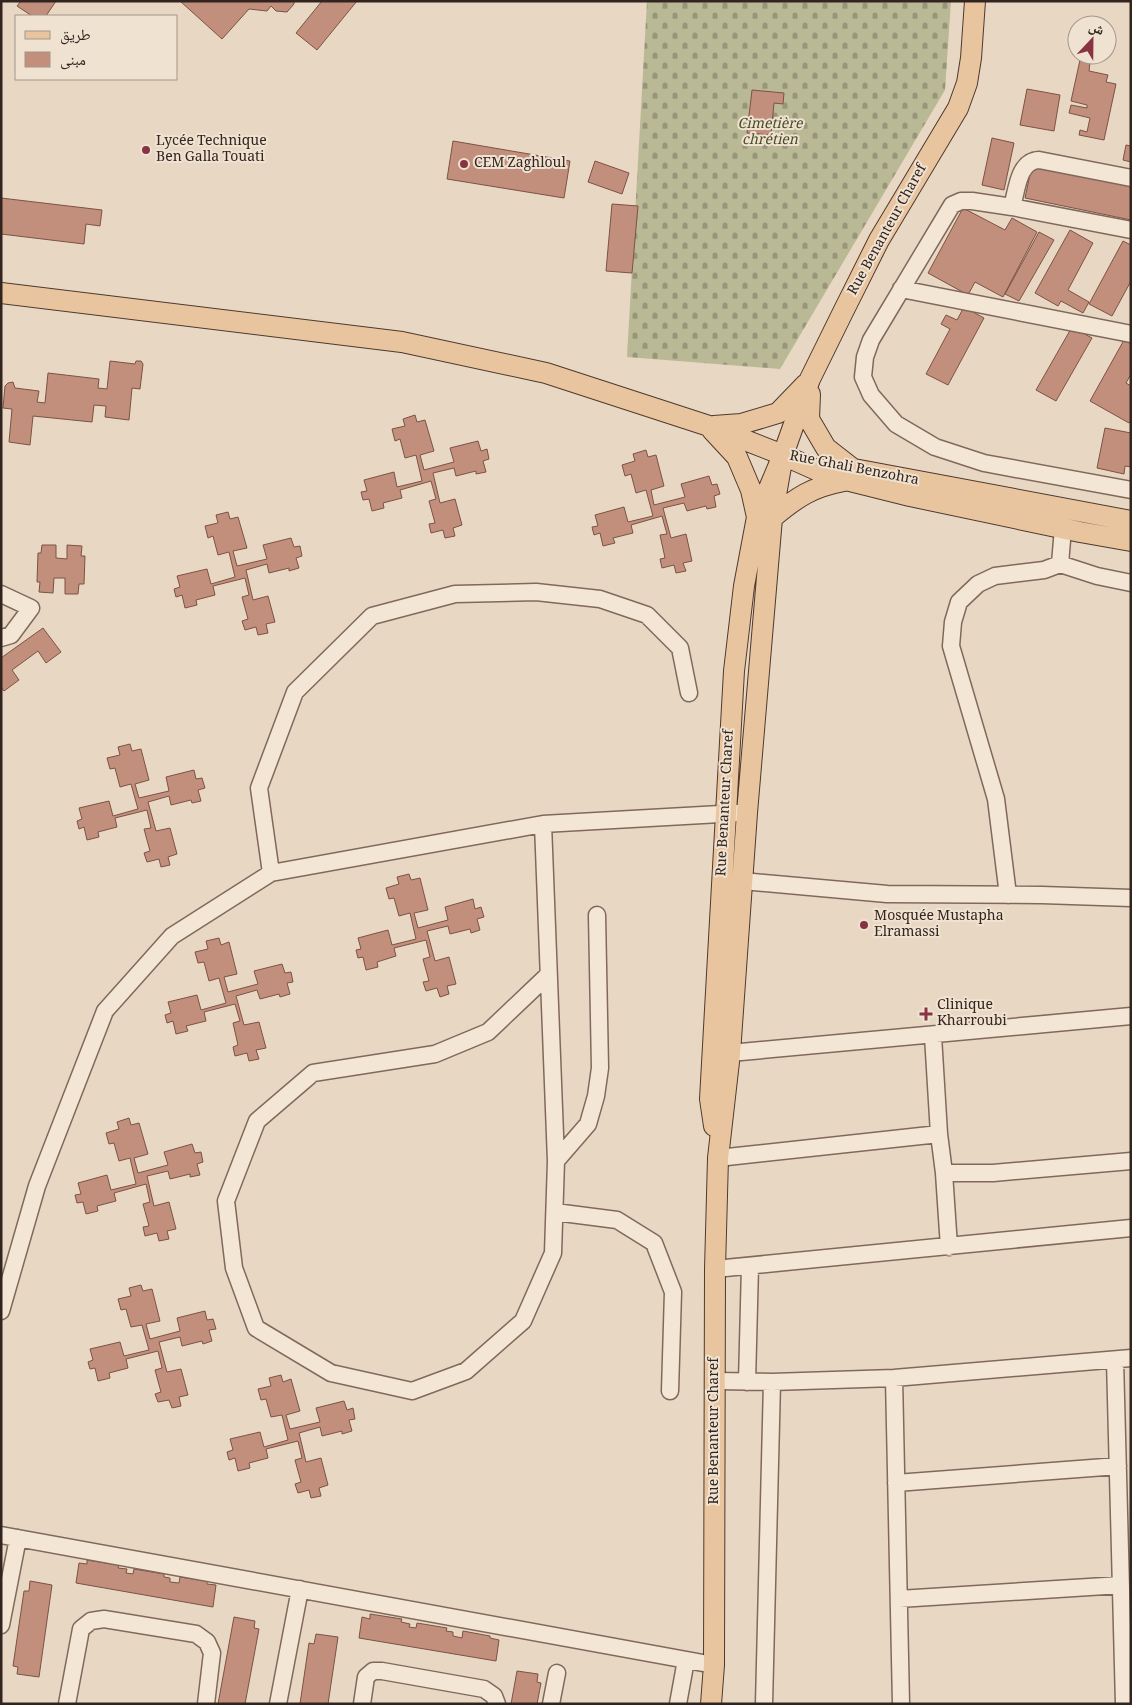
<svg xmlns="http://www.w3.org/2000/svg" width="1132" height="1705" font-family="Georgia,'Noto Naskh Arabic',serif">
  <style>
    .cemetery { fill: url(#cemetery-stones) }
    .building { fill: #c28f7d; stroke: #7c5244 }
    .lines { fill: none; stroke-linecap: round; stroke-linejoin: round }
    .minor-casing { stroke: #80695c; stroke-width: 19 }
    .major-casing { stroke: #4e392f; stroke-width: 22 }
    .minor { stroke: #f4e6d5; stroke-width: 16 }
    .major { stroke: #e8c59e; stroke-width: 20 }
    .poi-dot { fill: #883341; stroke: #f0e2d1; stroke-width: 2 }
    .labels { text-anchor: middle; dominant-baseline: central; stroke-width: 4; stroke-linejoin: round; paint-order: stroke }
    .park-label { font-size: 14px; font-style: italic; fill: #484c27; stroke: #f0e2d1 }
    .poi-label { font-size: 14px; fill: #32241e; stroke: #f0e2d1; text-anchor: start }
    .street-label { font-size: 14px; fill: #32241e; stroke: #f0e2d1 }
  </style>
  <defs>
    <pattern id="cemetery-stones" width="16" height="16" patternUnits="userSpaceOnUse" patternTransform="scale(1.25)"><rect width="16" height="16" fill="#bab996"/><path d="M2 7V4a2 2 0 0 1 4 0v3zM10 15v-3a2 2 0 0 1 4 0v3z" fill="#98967a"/></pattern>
  </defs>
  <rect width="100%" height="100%" fill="#e8d7c3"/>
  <path class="cemetery" d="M647,1H951L945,90L780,369L627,357Z"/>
  <path class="building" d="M21,1H56L46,16H32L17,6Z
    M180,1H294V4L287,12L276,11L271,6L267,11L249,9L222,39Z
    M322,1H357L317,50L296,33Z
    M1080,60L1090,62L1089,71L1108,75L1106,82L1116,84L1104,140L1079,135L1080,130L1087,132L1090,118L1069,113L1071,105L1087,108V105L1071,101Z
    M1027,89L1060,95L1054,131L1020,125Z
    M752,90L784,93L783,104L774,103L771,135L747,133Z
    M992,138L1014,143L1004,190L982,185Z
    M453,141L570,161L564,198L447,179Z
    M1126,145L1131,146V162L1123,160Z
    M595,161L629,173L622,194L588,182Z
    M1032,165L1131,186V220L1025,198Z
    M1,198L102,210L100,226L86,224L84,244L1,234Z
    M612,204L638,206L632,273L606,271Z
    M963,208L1005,230L1012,218L1037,232L1003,297L975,282L968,295L928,273Z
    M1070,230L1093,243L1068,290L1089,302L1083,313L1061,301L1058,306L1035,293Z
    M1039,232L1054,240L1019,301L1005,294Z
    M1123,241L1131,245V281L1112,316L1089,304Z
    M964,307L984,318L948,385L926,374L950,329L941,324L946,315L957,320Z
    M1072,327L1092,338L1056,401L1036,390Z
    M1124,340L1131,344V374L1126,383L1131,386V420L1129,423L1090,401Z
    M110,361L135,364L136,361H141L143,364L140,389L132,388L129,420L105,417L106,406L94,405L92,422L33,416L30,445L9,442L12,409L3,408L5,386L8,383L13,382L15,388L39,391L37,402L45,403L48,373L99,379L98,388L107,389Z
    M415,415L417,422L425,420L434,451L420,455L424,470L454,462L450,448L478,441L481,451L487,449L489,459L483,461L486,472L476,474V471L456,476L454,468L433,473L440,503L455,499L462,525L453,528L455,536L445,538L443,530L431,533L429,524L435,523L429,501L436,499L431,481L400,490L402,498L383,503L384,508L372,511L369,499L363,500L361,492L367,491L364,480L394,472L397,487L422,481L416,455L405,458L400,439L395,441L392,429L405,426L403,419Z
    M1105,428L1131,433V467L1125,466L1124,474L1097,468Z
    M646,450L648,457L656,455L664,486L651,490L654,505L685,497L681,484L709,476L712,485L717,484L720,494L714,496L716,507L707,509L706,506L687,511L684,503L663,508L671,538L686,534L692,561L683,563L686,571L676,573L674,565L662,568L660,559L665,558L660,535L667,534L662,516L631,525L633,533L613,538L615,543L603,546L600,533L594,535L592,527L598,526L595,515L624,507L628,522L653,516L646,490L636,493L631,474L625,476L622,465L635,461L633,454Z
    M228,512L230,519L238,517L247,548L233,551L237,566L267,559L263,545L291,538L294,547L300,546L302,556L296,558L299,568L289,571V568L269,573L267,564L246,570L253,600L268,596L275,622L266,624L268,633L258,635L256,627L245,630L242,621L248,619L242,597L249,595L245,578L213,586L215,595L196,600L197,605L185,608L182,595L176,597L174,589L180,587L177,576L207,569L211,584L235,577L229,552L218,555L213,536L208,538L205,526L218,523L216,515Z
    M42,545H56V558L67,559V545L82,546L81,556H85L84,584H79L78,594H65V578H54L53,593L39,592L40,582H37L38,553H41Z
    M43,628L61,652L46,663L38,651L12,670L19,680L4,691L1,687V658Z
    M130,744L132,751L141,749L149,780L135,784L139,798L169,791L166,777L194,770L196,779L202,778L205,788L198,790L201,801L192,803L191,800L171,805L169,796L148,802L156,831L170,828L177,854L168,857L170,865L161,867L159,859L147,862L144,853L150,851L144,829L151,828L147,810L115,818L117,827L98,832L99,837L87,840L84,827L79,829L77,821L82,819L79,808L109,801L113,816L138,809L131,784L120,787L115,768L110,769L107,758L120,755L118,747Z
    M409,874L411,880L420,878L428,910L414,913L418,928L448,920L445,907L473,899L475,909L481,907L484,917L477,919L480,930L471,933L470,929L450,934L448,926L427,931L435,961L449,957L456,984L447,986L449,994L440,997L437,988L426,991L423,982L429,981L423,959L430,957L426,940L394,948L396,956L377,962L378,967L366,970L363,957L358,958L356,950L361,949L358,938L388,930L392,945L416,939L410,913L399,916L394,898L389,899L386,888L399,884L397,877Z
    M219,938L221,945L229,942L237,974L224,977L228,992L258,984L254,971L282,964L285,973L291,972L293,982L287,983L290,994L280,997L279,994L260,999L257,990L236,996L244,1025L259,1022L266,1048L256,1050L259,1059L249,1061L247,1053L235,1056L233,1047L238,1045L233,1023L240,1021L235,1004L204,1012L206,1021L186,1026L188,1031L176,1034L173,1021L167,1023L165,1015L171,1013L168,1002L197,995L201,1010L226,1003L219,978L209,981L204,962L198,963L195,952L208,949L206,941Z
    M129,1118L131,1125L139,1123L148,1154L134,1158L138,1173L168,1165L164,1152L192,1144L195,1153L201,1152L203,1162L197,1164L200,1175L190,1177V1174L170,1179L168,1171L147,1176L154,1206L169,1202L176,1229L167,1231L169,1239L159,1241L157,1233L145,1236L143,1227L149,1226L143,1204L150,1202L146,1184L114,1193L116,1201L97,1206L98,1211L86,1214L83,1202L77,1203L75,1195L81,1194L78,1183L107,1175L111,1190L136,1184L130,1158L119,1161L114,1143L109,1144L106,1133L119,1129L117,1122Z
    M141,1285L143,1291L152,1289L160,1321L146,1324L150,1339L180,1331L177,1318L205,1311L207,1320L213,1319L216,1329L209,1330L212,1341L203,1344L202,1341L182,1346L180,1337L159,1342L167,1372L181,1369L188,1395L179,1397L181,1406L172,1408L169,1400L158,1402L155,1394L161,1392L155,1370L162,1368L158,1351L126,1359L128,1368L109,1373L110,1378L98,1381L95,1368L90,1369L88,1362L93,1360L90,1349L120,1342L124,1356L149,1350L142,1325L131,1327L126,1309L121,1310L118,1299L131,1296L129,1288Z
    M281,1375L283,1382L291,1379L300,1411L286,1415L290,1429L320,1422L316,1408L344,1401L347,1410L353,1408L355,1419L349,1420L352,1431L342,1434V1431L322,1436L320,1427L299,1433L306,1462L321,1458L328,1485L319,1488L321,1496L311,1498L309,1490L298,1493L295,1484L301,1482L295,1460L302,1458L298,1441L266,1449L268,1458L249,1463L250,1468L238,1471L235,1458L229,1460L227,1452L233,1450L230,1439L260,1432L264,1447L288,1440L282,1415L271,1417L266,1399L261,1400L258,1389L271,1386L269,1378Z
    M87,1560L119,1565L118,1568L127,1569L126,1573L133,1574L134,1569L164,1574V1577L170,1578V1582L179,1583L180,1577L207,1581V1584L216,1585L213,1607L76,1583L79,1563L87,1564Z
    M30,1581L52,1585L39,1677L17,1674L18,1667L13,1666L24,1591H29Z
    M370,1614L402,1619L401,1622L410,1624L409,1627L416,1628L417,1623L447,1628L446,1631L453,1632V1636L462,1638L463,1631L490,1636V1638L499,1640L496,1661L359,1638L362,1617L370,1619Z
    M234,1617L255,1621L254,1628L259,1629L245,1704H218Z
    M316,1634L338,1637L328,1704H300L309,1643L314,1644Z
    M517,1671L538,1674L537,1682L541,1683L537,1704H511Z"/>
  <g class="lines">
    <g class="minor-casing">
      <path id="minor" d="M1012,207C1017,190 1018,161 1039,160L1131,178
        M1131,230L1012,207L972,201H961L952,205L871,340L865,357L863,377L871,395L896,424L935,447L984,463L1131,490
        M901,289L1131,334
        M1063,528L1060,564L1097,576L1131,583
        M1,594L31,608L11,635L1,638
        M543,824L556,1161L553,1253L523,1321L466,1371L412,1391L331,1373L256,1328L234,1268L226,1201L257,1121L313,1073L435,1054L488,1032L548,975
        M271,873L259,788L295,692L372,616L455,594L536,592L600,599L647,615L680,648L689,693
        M742,881L887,894L1042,895L1131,898
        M1008,895L996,799L951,646L953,622L959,602L978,584L995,576L1044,570L1060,564
        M933,1036L939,1134L944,1173L949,1247
        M730,1053L1131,1016
        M718,1158L939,1134
        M556,1161L588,1124L596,1096L600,1068L597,915
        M944,1173H993L1131,1161
        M555,1212L617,1220L654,1243L673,1292L670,1391
        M715,1269L1131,1228
        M1,1311L37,1186L105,1011L172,936L271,873L543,824L738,813
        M1115,1360L1124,1704
        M894,1378L901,1704
        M716,1381L772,1382L894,1378L1131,1358
        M747,1382L750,1266
        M896,1483L1118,1466
        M1,1535L714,1665
        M899,1599L1121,1585
        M1,1625L18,1538
        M67,1704L81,1629L91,1621L104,1619L196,1634L207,1642L212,1653L206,1704
        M278,1704L300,1589
        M362,1704L366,1677L373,1671H382L484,1689L494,1696L497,1704
        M551,1704L557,1673
        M678,1704L686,1660
        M764,1704L772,1382"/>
    </g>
    <g class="major-casing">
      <path id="major" d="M1,293L402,342L546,373L709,426L783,455L830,476L910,496L1080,532L1131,541
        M810,394L809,419L826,448L853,469
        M714,426L741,424L778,413L806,384
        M712,430L737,457L751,490L757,517
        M854,469L1131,521
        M772,518C797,497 812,487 844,481
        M714,1126L710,1099L734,671L744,586L757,517L783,455L810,379L843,312L879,240L958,108L967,83L971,58L975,1
        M711,1704L714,1665L715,1269L718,1158L730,1053L747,813L772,518L783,455"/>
    </g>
    <use href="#minor" class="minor"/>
    <use href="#major" class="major"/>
  </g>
  <g class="poi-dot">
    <circle cx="146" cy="150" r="5"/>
    <circle cx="464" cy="164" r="5"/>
    <circle cx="864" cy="925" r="5"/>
    <path d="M923.5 1006.5h5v5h5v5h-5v5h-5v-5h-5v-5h5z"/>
  </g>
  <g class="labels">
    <g class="park-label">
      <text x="770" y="125">Cimetière<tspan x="770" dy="16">chrétien</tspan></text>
    </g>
    <g class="poi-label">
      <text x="156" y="142">Lycée Technique<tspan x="156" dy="16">Ben Galla Touati</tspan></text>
      <text x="474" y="164">CEM Zaghloul</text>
      <text x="874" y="917">Mosquée Mustapha<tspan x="874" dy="16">Elramassi</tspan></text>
      <text x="937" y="1006">Clinique<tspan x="937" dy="16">Kharroubi</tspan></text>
    </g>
    <g class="street-label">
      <text transform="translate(888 230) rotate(-61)">Rue Benanteur Charef</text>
      <text transform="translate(854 469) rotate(11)">Rue Ghali Benzohra</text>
      <text transform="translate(726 803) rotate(-87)">Rue Benanteur Charef</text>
      <text transform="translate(715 1431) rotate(-90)">Rue Benanteur Charef</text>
    </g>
  </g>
  <rect width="1132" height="1705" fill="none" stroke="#32241e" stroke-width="5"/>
  <rect x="15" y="15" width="162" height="65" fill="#f0e2d1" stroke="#a49689"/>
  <rect x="25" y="31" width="25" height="8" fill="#e8c59e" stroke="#a49689"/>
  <text x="60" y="40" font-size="15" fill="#32241e">طريق</text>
  <rect x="25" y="52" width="25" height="15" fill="#c28f7d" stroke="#a49689"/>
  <text x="60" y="65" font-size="15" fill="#32241e">مبنى</text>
  <g transform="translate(1092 40) rotate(22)"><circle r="24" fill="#f0e2d1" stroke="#a49689"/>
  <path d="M0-4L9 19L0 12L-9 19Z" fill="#883341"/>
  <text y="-8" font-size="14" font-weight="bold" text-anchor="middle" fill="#32241e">ش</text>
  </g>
</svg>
